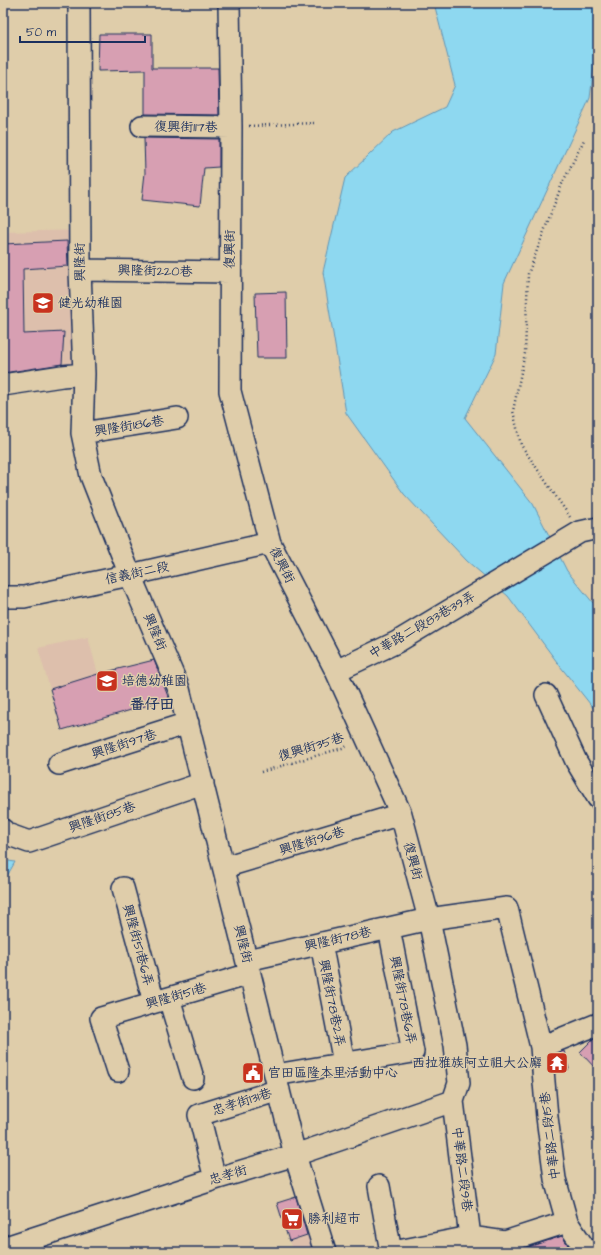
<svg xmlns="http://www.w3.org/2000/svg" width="601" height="1255" font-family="'Architects Daughter','LXGW WenKai TC',sans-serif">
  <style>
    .built { fill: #ddbfac }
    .water { fill: #8ed8f0; stroke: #6094b6 }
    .building { fill: #d79fb2; stroke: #1b2f5e }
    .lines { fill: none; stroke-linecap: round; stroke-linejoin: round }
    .minor-casing { stroke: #1b2f5e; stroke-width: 24 }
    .path { stroke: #1b2f5e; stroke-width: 2.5; stroke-dasharray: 1 3; stroke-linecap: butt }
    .minor { stroke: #dfcdaa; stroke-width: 21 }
    .labels { text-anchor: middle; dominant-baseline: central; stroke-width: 3; stroke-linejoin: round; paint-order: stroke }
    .street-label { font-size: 13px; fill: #1b2f5e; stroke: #dfcdaa }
    .poi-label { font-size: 13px; fill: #1b2f5e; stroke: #dfcdaa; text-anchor: start }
    .quarter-label { font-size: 15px; font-weight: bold; fill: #1b2f5e; stroke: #dfcdaa }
  </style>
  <rect width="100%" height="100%" fill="#dfcdaa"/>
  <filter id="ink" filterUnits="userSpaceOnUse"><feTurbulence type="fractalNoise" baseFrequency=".025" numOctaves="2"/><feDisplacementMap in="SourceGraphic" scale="8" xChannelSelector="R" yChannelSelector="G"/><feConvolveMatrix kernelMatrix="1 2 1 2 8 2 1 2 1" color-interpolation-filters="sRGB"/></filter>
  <g filter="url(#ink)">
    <path class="built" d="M81,230L84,374L3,385V232Z
      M88,637L98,674L160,659L172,699L62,730L38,648Z
      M308,1235L313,1252H293L289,1241Z"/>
    <path class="water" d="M434,3H598V34L590,98L504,283L496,354L465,418L533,504L567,571L598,609V714L560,666L508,596L467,561L404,494L346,413L323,272L345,178L393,132L445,107L455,85Z
      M3,860L15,862L3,883Z"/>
    <path class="building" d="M99,34H152V68H218L219,115L145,114V70L98,71Z
      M144,138L219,139V167L204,168L200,206L142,200L145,173Z
      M67,241L68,266L23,269L24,334L64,332L62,364L3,373V244Z
      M286,292L287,358H257L255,293Z
      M154,660L169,699L62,730L50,689L98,674Z
      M598,1037V1071L580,1052L593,1039Z
      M564,1051L569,1069L555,1073L554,1055Z
      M296,1197L307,1235L289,1241L277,1203Z
      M562,1236L568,1245L559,1252H513Z"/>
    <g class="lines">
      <g class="minor-casing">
        <path id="minor" d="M79,3L80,270L84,374L82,433L91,476L130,575L179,689L295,1155L325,1252
          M229,3L231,127L230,391L270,543L336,671L401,814L429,919L455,1045L459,1083L453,1101L470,1237
          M142,126L231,127
          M80,270L230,272
          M3,385L62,376L84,374
          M82,433L177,418
          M3,597H24L130,575L270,543
          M336,671L397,642L580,532L598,528
          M546,695L576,761L598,798
          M59,764L188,723
          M3,830L4,833L29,842L203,783
          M224,867L401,814
          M123,888L154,1002
          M321,943L344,1063
          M247,960L429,919L507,908L541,1047L547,1117L555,1179L567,1222
          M169,998L193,1078
          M541,1047L598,1024
          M118,1071L101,1018L250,974
          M275,1075L413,1052L389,928
          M215,1179L199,1115L279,1090
          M379,1186L391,1252
          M3,1248L215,1179L295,1155L453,1101
          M393,1252L470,1237L505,1242L567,1222L587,1252"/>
      </g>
      <path class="path" d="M247,5L352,6
        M249,126L314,123
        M570,517L521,445L513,411L525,353L528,274L562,184L584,140
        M261,772L349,746"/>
      <use href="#minor" class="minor"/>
    </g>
  </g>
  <defs>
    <g id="school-square" transform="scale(1.15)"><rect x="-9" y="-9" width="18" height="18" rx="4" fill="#c8321e" stroke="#dfcdaa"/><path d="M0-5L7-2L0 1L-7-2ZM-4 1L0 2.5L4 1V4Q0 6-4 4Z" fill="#fff"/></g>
    <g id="temple-square" transform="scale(1.15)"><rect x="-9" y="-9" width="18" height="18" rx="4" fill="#c8321e" stroke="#dfcdaa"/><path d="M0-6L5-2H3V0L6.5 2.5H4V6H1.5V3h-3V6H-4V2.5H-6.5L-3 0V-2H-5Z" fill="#fff"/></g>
    <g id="civic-square" transform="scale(1.15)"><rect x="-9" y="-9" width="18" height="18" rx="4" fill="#c8321e" stroke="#dfcdaa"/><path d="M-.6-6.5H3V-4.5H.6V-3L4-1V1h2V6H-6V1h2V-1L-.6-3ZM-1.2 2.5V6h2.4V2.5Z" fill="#fff"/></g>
    <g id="supermarket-square" transform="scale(1.15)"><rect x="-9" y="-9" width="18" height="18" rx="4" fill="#c8321e" stroke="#dfcdaa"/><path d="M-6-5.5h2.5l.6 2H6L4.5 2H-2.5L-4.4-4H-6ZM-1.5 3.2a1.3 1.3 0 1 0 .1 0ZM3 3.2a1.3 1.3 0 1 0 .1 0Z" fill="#fff"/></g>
  </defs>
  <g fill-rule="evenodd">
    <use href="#school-square" x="43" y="303"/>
    <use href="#school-square" x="107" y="681"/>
    <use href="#temple-square" x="557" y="1063"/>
    <use href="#civic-square" x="253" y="1073"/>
    <use href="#supermarket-square" x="292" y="1219"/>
  </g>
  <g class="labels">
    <g class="street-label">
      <text transform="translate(186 127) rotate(1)">復興街117巷</text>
      <text transform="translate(230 249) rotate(-90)">復興街</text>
      <text transform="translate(80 262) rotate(-91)">興隆街</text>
      <text transform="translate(155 271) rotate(1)">興隆街220巷</text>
      <text transform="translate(129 426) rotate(-9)">興隆街186巷</text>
      <text transform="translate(282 565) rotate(63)">復興街</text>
      <text transform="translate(137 573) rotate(-12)">信義街二段</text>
      <text transform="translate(422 625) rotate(-30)">中華路二段83巷39弄</text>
      <text transform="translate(155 632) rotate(67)">興隆街</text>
      <text transform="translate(124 744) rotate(-18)">興隆街97巷</text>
      <text transform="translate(311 747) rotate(-17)">復興街35巷</text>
      <text transform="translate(102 817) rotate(-19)">興隆街85巷</text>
      <text transform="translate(312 841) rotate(-17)">興隆街96巷</text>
      <text transform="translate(413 861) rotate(75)">復興街</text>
      <text transform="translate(338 939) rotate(-13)">興隆街78巷</text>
      <text transform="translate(243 944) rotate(76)">興隆街</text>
      <text transform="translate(138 945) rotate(75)">興隆街51巷6弄</text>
      <text transform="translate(176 996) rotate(-16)">興隆街51巷</text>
      <text transform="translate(403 1000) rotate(79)">興隆街78巷6弄</text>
      <text transform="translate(332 1003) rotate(79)">興隆街78巷2弄</text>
      <text transform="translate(242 1102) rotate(-18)">忠孝街131巷</text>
      <text transform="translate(550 1136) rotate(-97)">中華路二段15巷</text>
      <text transform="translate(462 1169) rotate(83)">中華路二段9巷</text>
      <text transform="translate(228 1175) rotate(-17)">忠孝街</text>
    </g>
    <g class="poi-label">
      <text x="58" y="303">健光幼稚園</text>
      <text x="122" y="681">培德幼稚園</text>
      <text x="542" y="1063" text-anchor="end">西拉雅族阿立祖大公廨</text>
      <text x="268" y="1073">官田區隆本里活動中心</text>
      <text x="308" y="1219">勝利超市</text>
    </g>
    <g class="quarter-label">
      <text x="152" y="704">番仔田</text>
    </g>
  </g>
  <rect width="601" height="1255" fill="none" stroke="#dfcdaa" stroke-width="16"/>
  <rect x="8" y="8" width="585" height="1239" fill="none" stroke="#1b2f5e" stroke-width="1.5" filter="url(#ink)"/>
  <path d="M20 36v6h125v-6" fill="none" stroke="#1b2f5e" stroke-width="2"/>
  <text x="26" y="36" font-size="12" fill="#1b2f5e" stroke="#dfcdaa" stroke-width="3" paint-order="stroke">50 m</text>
</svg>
